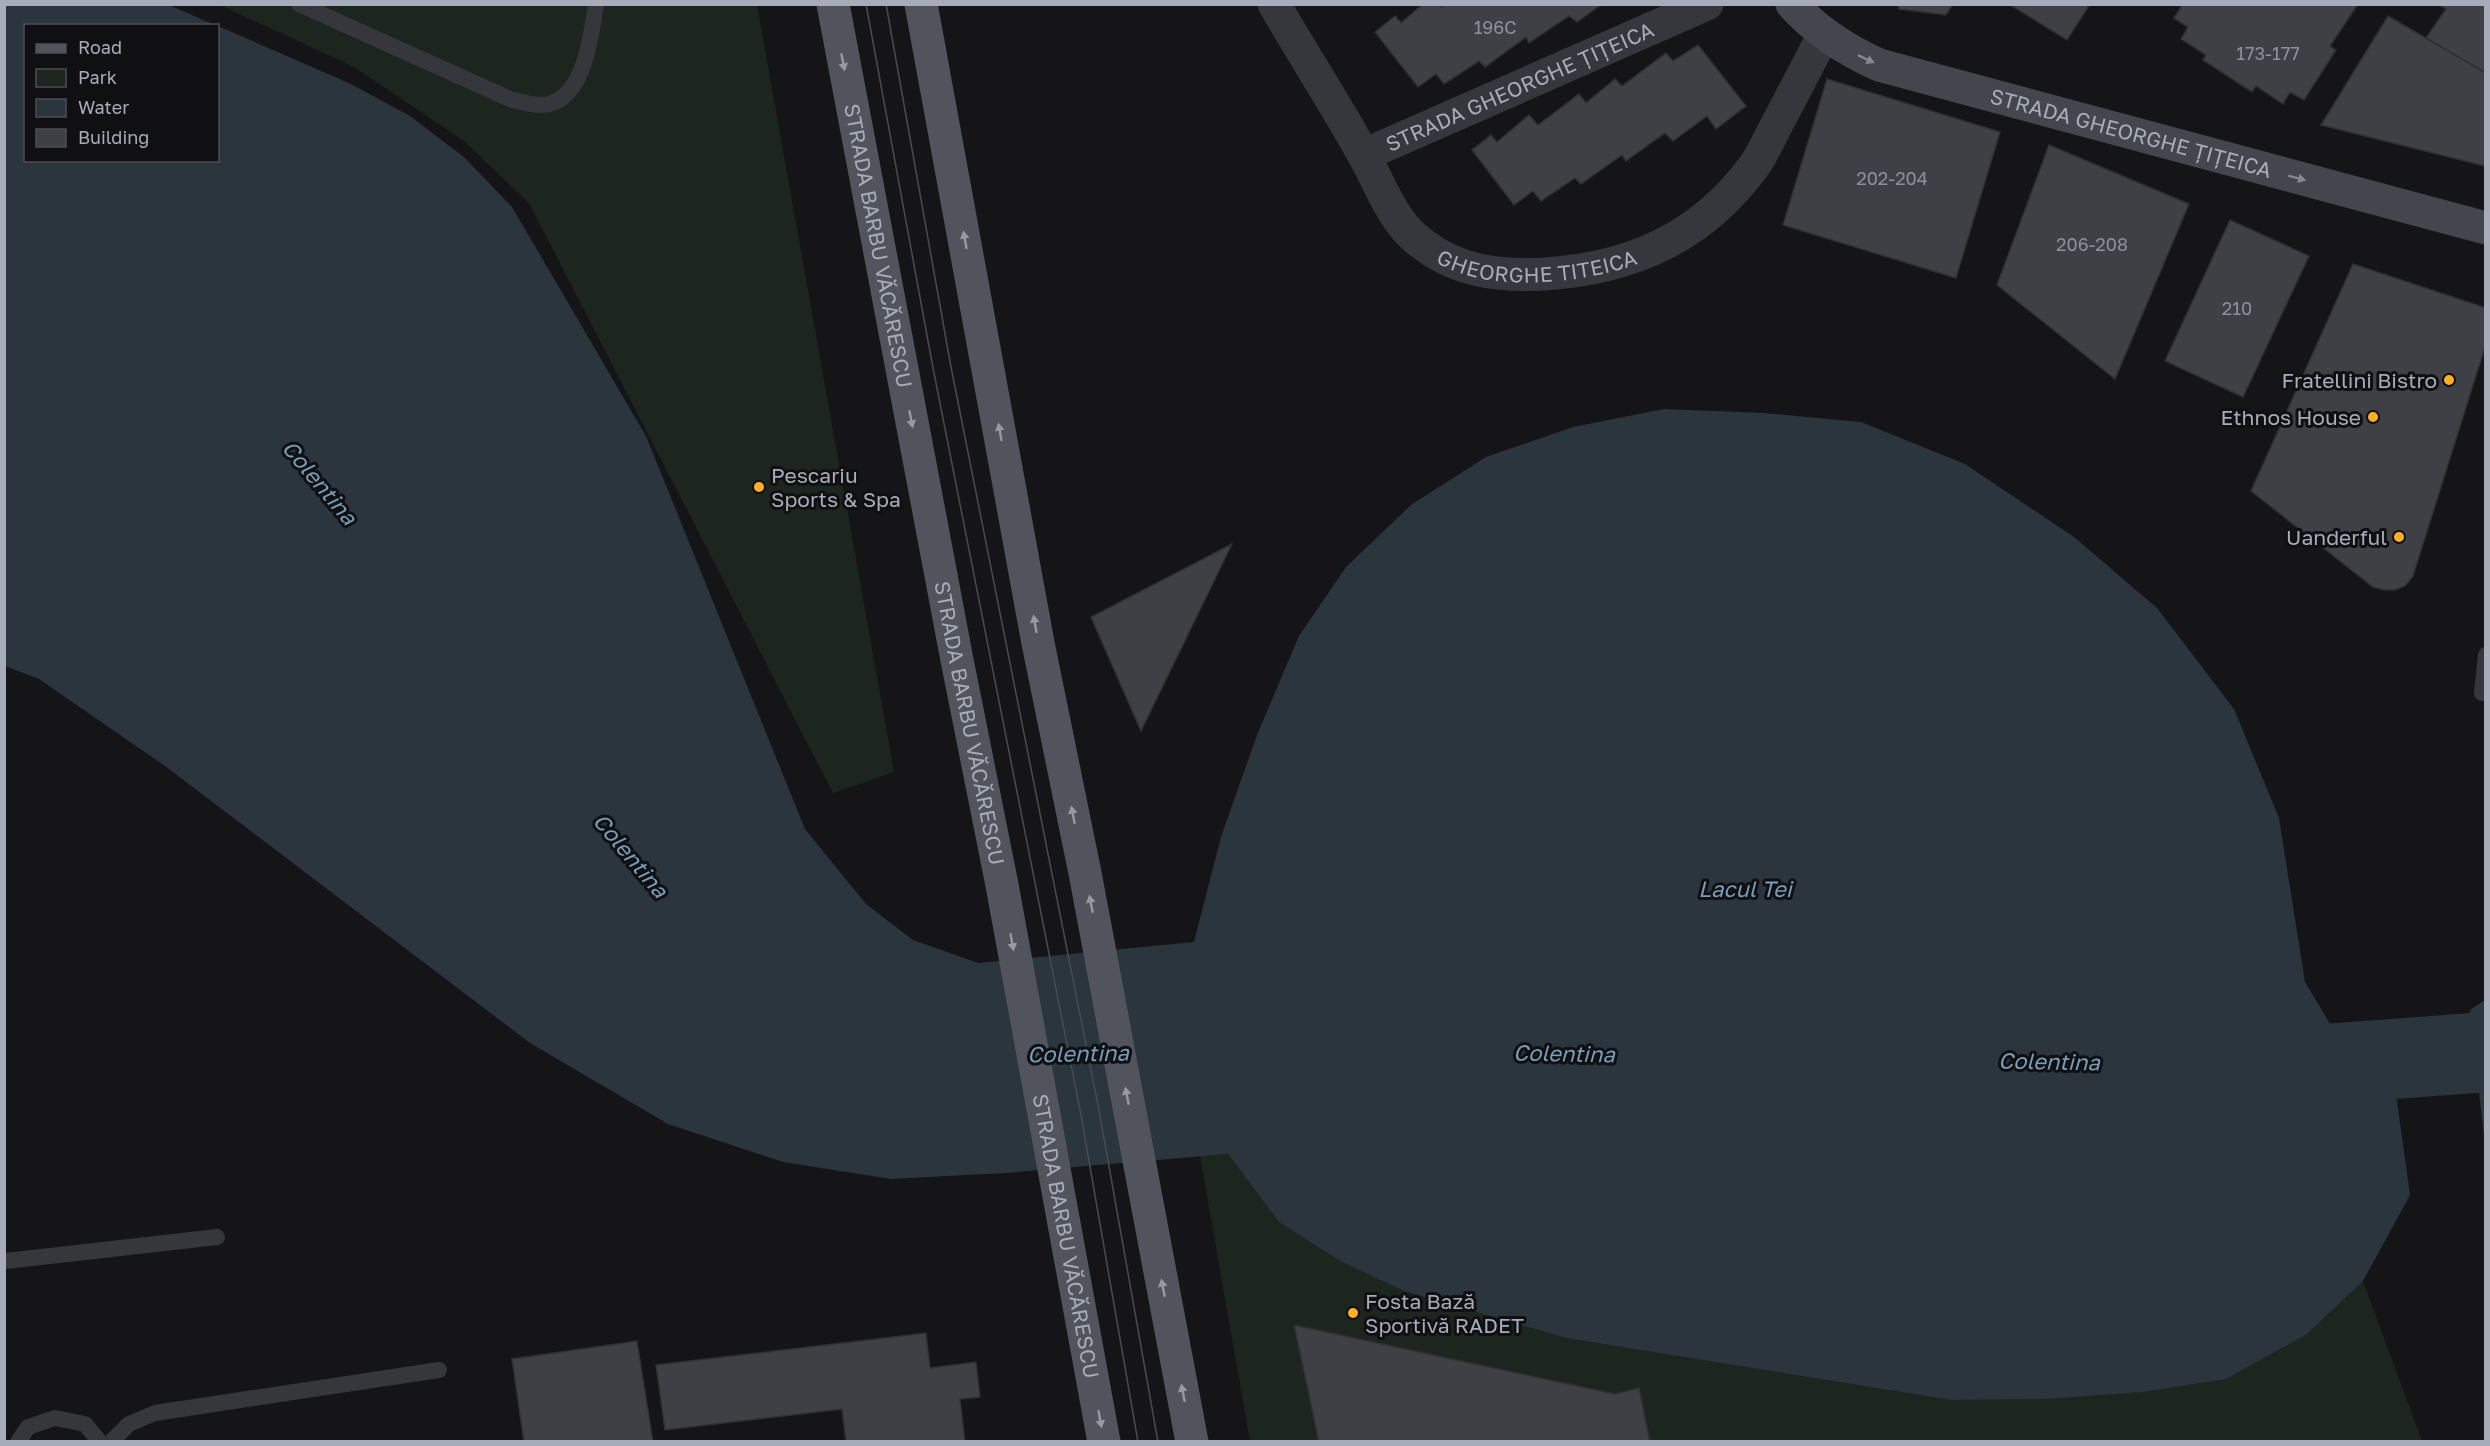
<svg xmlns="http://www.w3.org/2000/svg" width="2490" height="1446" font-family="'Golos Text',sans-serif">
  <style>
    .green { fill: #1d261e }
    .water { fill: #2a353d }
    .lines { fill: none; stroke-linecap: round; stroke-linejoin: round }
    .river { stroke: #2a353d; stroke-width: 80 }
    .building { fill: #3f4045; stroke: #2f2f34; stroke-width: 1.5 }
    .lane { stroke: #36373d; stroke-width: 16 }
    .street { stroke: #36373d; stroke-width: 33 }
    .secondary { stroke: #44464d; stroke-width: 33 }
    .primary { stroke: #51545c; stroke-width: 33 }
    .tram { stroke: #494b52; stroke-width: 1.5 }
    .oneway { fill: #848893 }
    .oneway2 { fill: #959aa6 }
    .poi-dot { fill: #ffae26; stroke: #101012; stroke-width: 2 }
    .labels { text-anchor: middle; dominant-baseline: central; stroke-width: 6; stroke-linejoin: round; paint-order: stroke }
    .number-label { font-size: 18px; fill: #8c919c }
    .street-label { font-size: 21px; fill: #a6acb9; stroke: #101012 }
    .poi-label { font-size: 21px; fill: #a6acb9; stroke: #101012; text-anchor: end }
    .water-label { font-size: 22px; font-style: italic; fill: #799db8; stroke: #101012 }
  </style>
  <rect width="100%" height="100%" fill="#151517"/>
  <path class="green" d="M220,5H757L894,772L833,793L529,203L464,141L354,67Z
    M1228,1154L1279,1222L1404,1291L1566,1338L1951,1400L2307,1334L2363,1281L2422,1441H1250L1200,1156Z"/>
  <path class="water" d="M4,5H169L217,26H26V160H218V26L351,84L410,116L464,157L512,207L646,436L805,829L866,904L913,940L978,963L1194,942L1221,837L1257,735L1299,636L1346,567L1411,505L1486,457L1573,427L1664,409L1764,413L1861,422L1965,464L2074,537L2157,608L2234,709L2279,818L2305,982L2332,1027L2386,1022L2410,1195L2363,1281L2307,1334L2226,1379L2142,1392L2045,1399L1951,1400L1566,1338L1404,1291L1342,1262L1279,1222L1228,1154L1005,1173L891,1179L783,1162L668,1124L530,1043L165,766L39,679L5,666Z
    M2485,1000V1146L2470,1010Z"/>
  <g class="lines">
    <path class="river" d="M2282,1065H2312L2486,1052"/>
  </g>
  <path class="building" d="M1423,4H1440L1442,7L1445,4H1602L1577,22L1569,16L1529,43L1526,37L1485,67L1479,61L1444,84L1436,74L1418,87L1375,32L1395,16L1401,23Z
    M1898,4H1953L1946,15L1899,9Z
    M2009,4H2090L2067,40Z
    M2183,4H2358L2330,46L2336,50L2304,100L2290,92L2283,104L2256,86L2252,92L2203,60L2206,55L2181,39L2188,27L2174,18Z
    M2438,4H2486V73L2426,38L2446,9Z
    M2388,16L2486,73L2485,166L2321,125Z
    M1698,45L1746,106L1716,129L1707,116L1673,141L1665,133L1626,161L1622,155L1581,184L1575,178L1541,201L1533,191L1514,205L1472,150L1491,135L1497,142L1529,115L1538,125L1579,94L1586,103L1615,79L1622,86L1666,53L1673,61Z
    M1827,79L2000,132L1956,278L1783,225Z
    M2049,145L2189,204L2115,379L1997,285Z
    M2230,220L2309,256L2243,397L2165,361Z
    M2353,264L2486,308V344L2413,576L2405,586L2395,590H2384L2373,587L2251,491Z
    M1232,544L1141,731L1091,617Z
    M1294,1325L1615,1394L1639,1388L1650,1442H1319Z
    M926,1333L930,1368L976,1362L980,1397L960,1399L965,1442H846L842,1409L665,1430L656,1365Z
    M637,1341L653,1442H524L512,1359Z"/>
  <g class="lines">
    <path class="lane" d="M299,4L512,100C521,101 531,105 539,105C584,106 591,36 596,4
      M2482,693L2486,655
      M6,1261L217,1237
      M18,1442L28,1427L55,1418L85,1424L100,1442
      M111,1442L129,1424L155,1413L439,1370"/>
    <g class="street">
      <path id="s1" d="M1274,4C1303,54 1334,102 1362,152C1378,179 1390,216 1414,237C1451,270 1495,277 1545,274C1632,268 1701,238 1754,166C1763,154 1769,139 1776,126C1792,96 1808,65 1824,34"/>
      <path id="s2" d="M1364,155L1707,4"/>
    </g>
    <path class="secondary" id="s3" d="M1792,4C1817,32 1846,50 1879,65L2486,228"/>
    <g class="primary">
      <path id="s4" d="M833,4L957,660L1002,885L1104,1442"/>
      <path d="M921,4L1038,643L1085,873L1192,1442"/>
    </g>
    <path class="tram" d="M866,4L933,368L1081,1115L1138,1442
      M886,4L951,367L1099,1110L1158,1442"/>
  </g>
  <defs><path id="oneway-solid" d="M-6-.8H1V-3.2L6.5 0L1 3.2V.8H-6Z" transform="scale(1.5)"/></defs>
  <g class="oneway">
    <use href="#oneway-solid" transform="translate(1866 59) rotate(25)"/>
    <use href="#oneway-solid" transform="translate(2297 178) rotate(15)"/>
  </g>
  <g class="oneway2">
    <use href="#oneway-solid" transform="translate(843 62) rotate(79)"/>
    <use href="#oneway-solid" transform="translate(965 240) rotate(-100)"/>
    <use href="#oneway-solid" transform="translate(911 419) rotate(79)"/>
    <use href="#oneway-solid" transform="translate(1000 432) rotate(-100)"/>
    <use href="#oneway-solid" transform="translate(1035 624) rotate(-100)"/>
    <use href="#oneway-solid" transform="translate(1073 815) rotate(-101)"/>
    <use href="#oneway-solid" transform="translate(1091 904) rotate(-101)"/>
    <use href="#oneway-solid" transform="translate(1012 942) rotate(80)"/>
    <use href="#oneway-solid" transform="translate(1127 1096) rotate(-101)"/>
    <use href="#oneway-solid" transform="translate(1163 1288) rotate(-101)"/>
    <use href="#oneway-solid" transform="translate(1183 1393) rotate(-101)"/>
    <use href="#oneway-solid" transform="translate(1100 1419) rotate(80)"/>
  </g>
  <g class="poi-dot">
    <circle cx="2449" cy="380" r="6"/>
    <circle cx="2373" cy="417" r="6"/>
    <circle cx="759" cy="487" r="6"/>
    <circle cx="2399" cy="537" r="6"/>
    <circle cx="1353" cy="1313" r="6"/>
  </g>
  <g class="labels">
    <g class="number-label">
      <text x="1495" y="27">196C</text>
      <text x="2268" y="53">173-177</text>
      <text x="1892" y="178">202-204</text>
      <text x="2092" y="244">206-208</text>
      <text x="2237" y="308">210</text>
    </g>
    <g class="street-label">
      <text stroke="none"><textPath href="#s2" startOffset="170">STRADA GHEORGHE ȚIȚEICA</textPath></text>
      <text stroke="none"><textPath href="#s3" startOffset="368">STRADA GHEORGHE ȚIȚEICA</textPath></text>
      <text stroke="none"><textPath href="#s4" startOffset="246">STRADA BARBU VĂCĂRESCU</textPath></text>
      <text stroke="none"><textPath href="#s1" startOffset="404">GHEORGHE TITEICA</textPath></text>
      <text stroke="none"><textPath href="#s4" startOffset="732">STRADA BARBU VĂCĂRESCU</textPath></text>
      <text stroke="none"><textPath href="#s4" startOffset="1254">STRADA BARBU VĂCĂRESCU</textPath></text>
    </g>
    <g class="poi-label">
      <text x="2437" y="380">Fratellini Bistro</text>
      <text x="2361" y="417">Ethnos House</text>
      <text x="771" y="475" text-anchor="start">Pescariu<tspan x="771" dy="24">Sports &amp; Spa</tspan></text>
      <text x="2387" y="537">Uanderful</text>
      <text x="1365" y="1301" text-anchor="start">Fosta Bază<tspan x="1365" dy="24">Sportivă RADET</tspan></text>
    </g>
    <g class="water-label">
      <text transform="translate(320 482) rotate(50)">Colentina</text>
      <text transform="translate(631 855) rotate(50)">Colentina</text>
      <text x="1745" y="888">Lacul Tei</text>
      <text transform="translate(1078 1053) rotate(-1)">Colentina</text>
      <text transform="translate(1564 1053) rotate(1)">Colentina</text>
      <text transform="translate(2049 1061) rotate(1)">Colentina</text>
    </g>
  </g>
  <rect width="2490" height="1446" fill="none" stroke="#a6acb9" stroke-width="12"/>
  <rect x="24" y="24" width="195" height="138" fill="#101012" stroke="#4c4e55" stroke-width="1.5"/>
  <rect x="36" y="44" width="30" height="9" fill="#51545c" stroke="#4c4e55" stroke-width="1.5"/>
  <text x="78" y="54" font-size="18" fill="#a6acb9">Road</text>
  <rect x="36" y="69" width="30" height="18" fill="#1d261e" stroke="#4c4e55" stroke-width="1.5"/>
  <text x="78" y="84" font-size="18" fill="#a6acb9">Park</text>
  <rect x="36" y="99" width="30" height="18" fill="#2a353d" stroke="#4c4e55" stroke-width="1.5"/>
  <text x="78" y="114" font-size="18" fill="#a6acb9">Water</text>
  <rect x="36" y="129" width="30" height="18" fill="#3f4045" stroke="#4c4e55" stroke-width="1.5"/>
  <text x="78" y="144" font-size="18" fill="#a6acb9">Building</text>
</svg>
